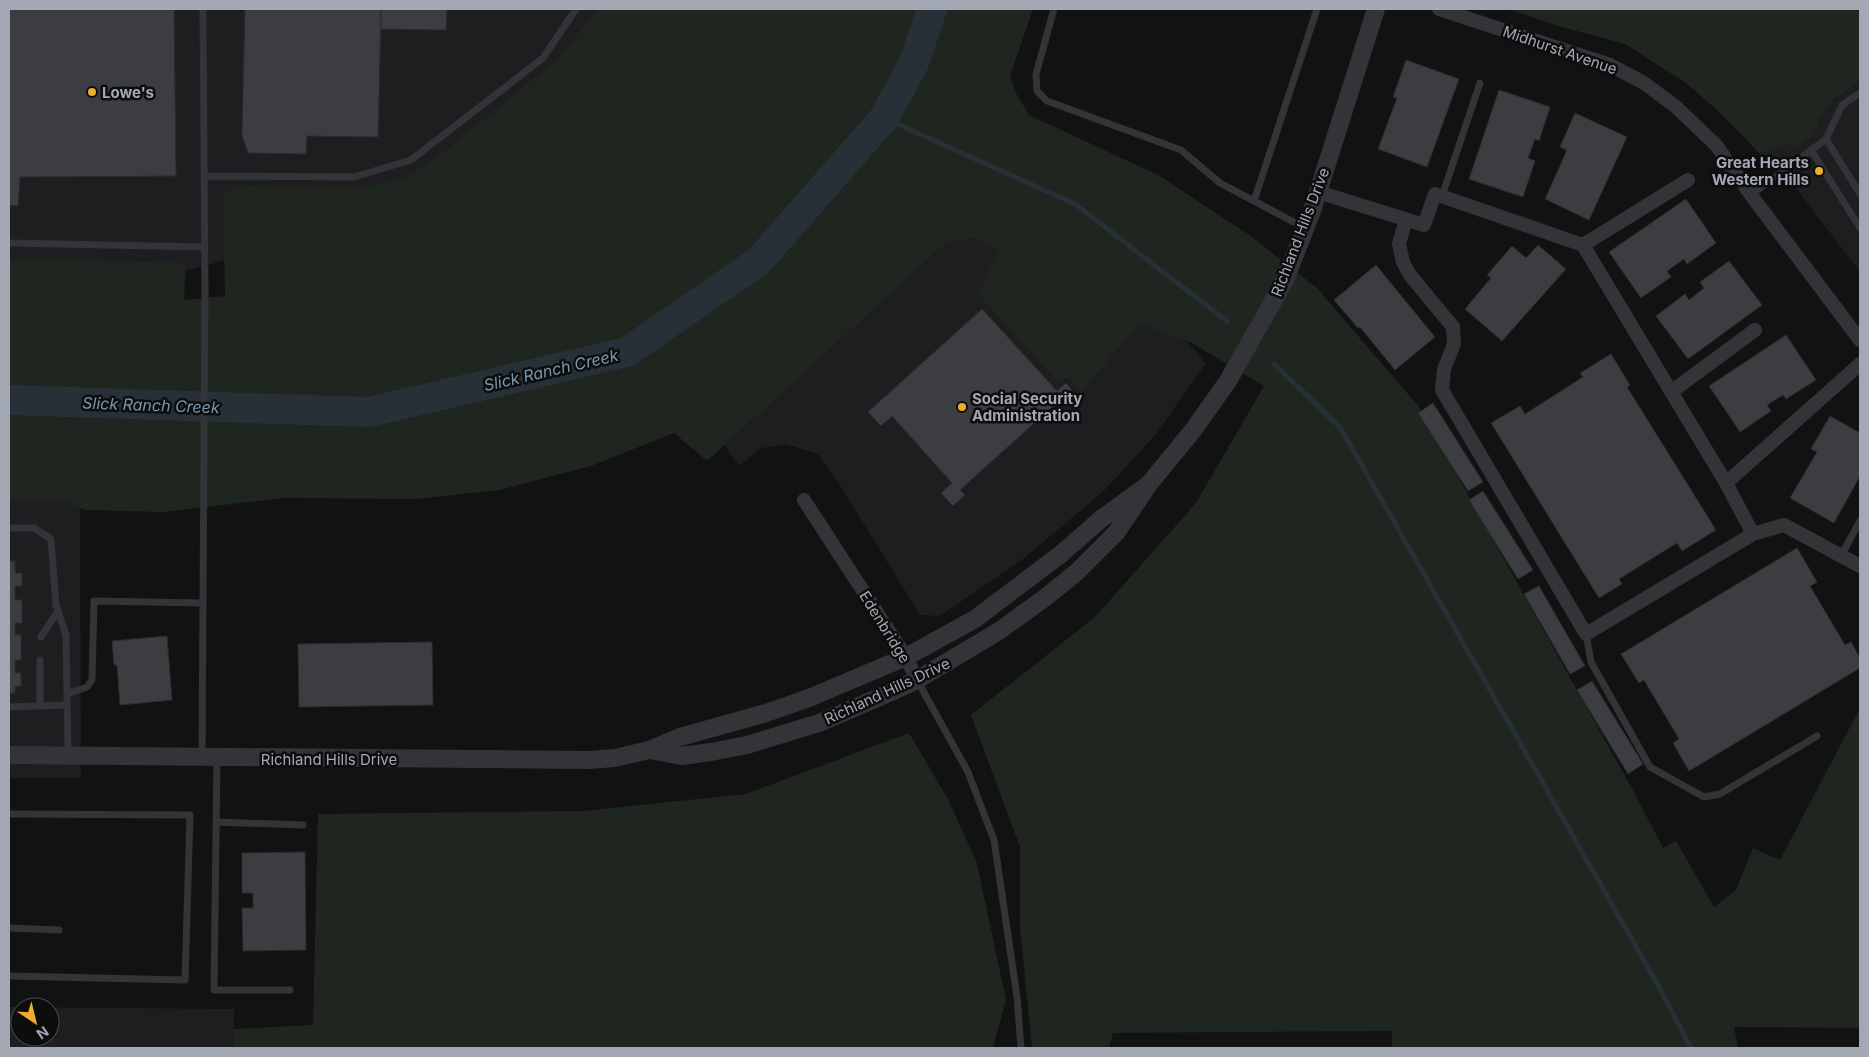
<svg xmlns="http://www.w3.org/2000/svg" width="1869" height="1057" font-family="Inter,sans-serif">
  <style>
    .built { fill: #1e1e20; fill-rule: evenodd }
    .green { fill: #1e261f }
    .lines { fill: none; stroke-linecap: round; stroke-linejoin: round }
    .stream { stroke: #283037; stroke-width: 5 }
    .river { stroke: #283037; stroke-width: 30 }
    .building { fill: #3c3d40; stroke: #2c2c2f }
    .service { stroke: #333438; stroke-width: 7 }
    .minor { stroke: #333438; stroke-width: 14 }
    .tertiary { stroke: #333438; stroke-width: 18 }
    .poi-dot { fill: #efac2e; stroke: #0d0d0e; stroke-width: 2 }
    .labels { text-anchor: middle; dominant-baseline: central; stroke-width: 5; stroke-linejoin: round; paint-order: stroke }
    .street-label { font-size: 15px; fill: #a3a8b4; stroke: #0d0d0e }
    .poi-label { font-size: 15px; font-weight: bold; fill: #a3a8b4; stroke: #0d0d0e; text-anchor: start }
    .water-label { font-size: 16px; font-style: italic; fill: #7a97af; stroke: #0d0d0e }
  </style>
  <rect width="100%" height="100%" fill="#121213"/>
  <path class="built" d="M9,9H627L478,142L314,234L190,270L9,267Z
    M1860,81V272L1796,188L1759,153Z
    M941,219L1176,329L1206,363L1156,434L1104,491L1023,559L940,616L920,615L841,487L818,454L786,444L762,448L739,466L711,427Z
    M9,498L80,499L81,778H9Z
    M9,1007L234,1009V1048H9ZM20,1007H50V1037H20Z"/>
  <path class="green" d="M598,9H1033L1010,76L1016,93L1029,115L1158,175L1248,234L1318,289L1419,407L1635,794L1663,848L1676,841L1714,907L1736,890L1753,848L1780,860L1860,708V1028L1734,1027L1738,1048H1392V1031L1113,1033L1109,1048H1032L1020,926V847L971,715L1095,617L1196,503L1264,386L1190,342L1139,324L1081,392L1068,377L1058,382L978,294L999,251L975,238L948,241L707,461L674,433L591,466L499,490L417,499L283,498L163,512L84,510L65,501H9V258L186,263L184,300L225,296L223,195L232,188L250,186L359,188L403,178L428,164L556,61Z
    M1509,9H1860V81L1832,101L1820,118L1814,134L1795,149L1788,143L1759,153L1717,110L1686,83L1625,44L1558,26Z
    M909,733L948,799L977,863L1006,1000L993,1048H234V1029L313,1025L318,814L583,811L746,794Z"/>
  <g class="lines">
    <path class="stream" d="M884,118L1075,204L1228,322
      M1274,364L1340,427L1658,985L1691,1048"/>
    <path class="river" d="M9,400L369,412L627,352L759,261L884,118L914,63L932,9"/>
  </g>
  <path class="building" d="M9,9H174L176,176L20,177L18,206L9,205Z
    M245,9H381L378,137L307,136L306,154L248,153L242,135Z
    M381,9H447L446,30L381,29Z
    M1406,60L1459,79L1427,167L1378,149L1397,98L1393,97Z
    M1499,90L1550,107L1539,141L1535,139L1528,158L1535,161L1523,197L1469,179Z
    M1575,113L1627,137L1589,220L1545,199L1567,150L1560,147Z
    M1686,199L1716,243L1687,264L1684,259L1667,271L1671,277L1641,298L1609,252Z
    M1538,245L1566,269L1502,341L1465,309L1491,278L1487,275L1512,246L1526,258Z
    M1729,261L1762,305L1688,359L1656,316L1685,294L1689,300L1704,288L1700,282Z
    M1376,265L1435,337L1395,370L1360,327L1358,328L1334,300Z
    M982,309L1057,391L1066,383L1075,394L1065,403L1062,398L960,490L965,495L953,506L941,493L952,483L892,416L881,426L868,412Z
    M1786,335L1816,380L1786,399L1783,395L1767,405L1771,411L1740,432L1709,386Z
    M1611,354L1630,385L1627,387L1716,530L1682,551L1677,543L1619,579L1622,584L1599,598L1491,423L1520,406L1525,414L1583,377L1580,373Z
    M1433,403L1483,482L1468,491L1418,413Z
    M1830,416L1860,433V476L1834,523L1790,498L1817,452L1811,449Z
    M1483,491L1533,570L1518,579L1469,500Z
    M1797,548L1817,582L1810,586L1845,645L1851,642L1860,658V668L1689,771L1673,743L1679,739L1644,680L1639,683L1621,654Z
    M9,561H15V573H22V586H15V600H22V623H15V635H21V660H15V673H21V686H15V693H9Z
    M1539,586L1585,666L1570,674L1524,594Z
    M167,636L172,700L120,705L117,665H114L112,641Z
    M432,642L433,705L299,707L298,644Z
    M1592,681L1643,764L1628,774L1577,690Z
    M305,852L306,950L243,951L242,908H253V893H242V853Z"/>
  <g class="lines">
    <path class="service" d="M1054,9L1036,74L1037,91L1047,101L1181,150L1220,183L1305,228
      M1826,139L1860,194
      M1811,150L1860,228
      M204,176L354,177L411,160L543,58L576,9
      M1751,195L1826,139L1842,105L1860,93
      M1442,196L1480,83
      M1254,201L1317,9
      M9,243L204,247
      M9,528H34L51,539L56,605L66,635L68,755
      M1841,556L1860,521
      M1586,634L1591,662L1650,767L1704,797L1720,794L1817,736
      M41,637L58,611
      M917,680L968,772L994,840L1017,997L1021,1048
      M67,694L87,687L92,680L94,601L202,603
      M40,706V660
      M9,707L67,705
      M202,756L205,292L203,9
      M217,758L214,990H290
      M9,814L190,815L185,980L9,976
      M216,822L303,825
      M9,928L59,930"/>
    <path class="minor" d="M1439,9L1610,65L1644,83L1675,106L1716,145L1751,195L1860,340
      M1318,192L1424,225L1435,194L1583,245L1726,483L1860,364
      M1406,219L1399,244L1403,262L1410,275L1453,327L1454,344L1444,369L1442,390L1586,634L1753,534L1726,483
      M1583,245L1688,180
      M1671,392L1755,330
      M804,500L906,657L917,680
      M1753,534L1784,525L1860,566"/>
    <path class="tertiary" d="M650,750L682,756L711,752L747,745L819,723L889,693L917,680L999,631L1046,597L1077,572L1116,533L1149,484L1194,429L1228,381L1285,280L1312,211L1376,9
      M9,755L589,760L615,758L649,750L680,737L766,713L809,698L906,657L975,619L1061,554L1101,519L1149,484"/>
  </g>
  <g class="poi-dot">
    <circle cx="92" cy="92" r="5"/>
    <circle cx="1819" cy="171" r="5"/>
    <circle cx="962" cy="407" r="5"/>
  </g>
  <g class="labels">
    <g class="street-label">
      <text transform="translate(1560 50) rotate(19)">Midhurst Avenue</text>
      <text transform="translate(1300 232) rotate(-69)">Richland Hills Drive</text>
      <text transform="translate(885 627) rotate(58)">Edenbridge</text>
      <text transform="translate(887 691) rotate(-25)">Richland Hills Drive</text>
      <text x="329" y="759">Richland Hills Drive</text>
    </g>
    <g class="poi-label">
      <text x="102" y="92">Lowe's</text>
      <text x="1809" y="162" text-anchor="end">Great Hearts<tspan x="1809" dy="17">Western Hills</tspan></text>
      <text x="972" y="398">Social Security<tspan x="972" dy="17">Administration</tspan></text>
    </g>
    <g class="water-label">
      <text transform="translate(551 370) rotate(-13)">Slick Ranch Creek</text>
      <text transform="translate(151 405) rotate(2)">Slick Ranch Creek</text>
    </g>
  </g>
  <rect width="1869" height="1057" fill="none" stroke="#a3a8b4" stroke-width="20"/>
  <g transform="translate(35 1022) rotate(145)"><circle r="24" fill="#0d0d0e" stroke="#494b50"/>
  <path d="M0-4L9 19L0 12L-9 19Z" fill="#efac2e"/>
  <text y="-8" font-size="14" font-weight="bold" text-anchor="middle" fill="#a3a8b4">N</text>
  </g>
</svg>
